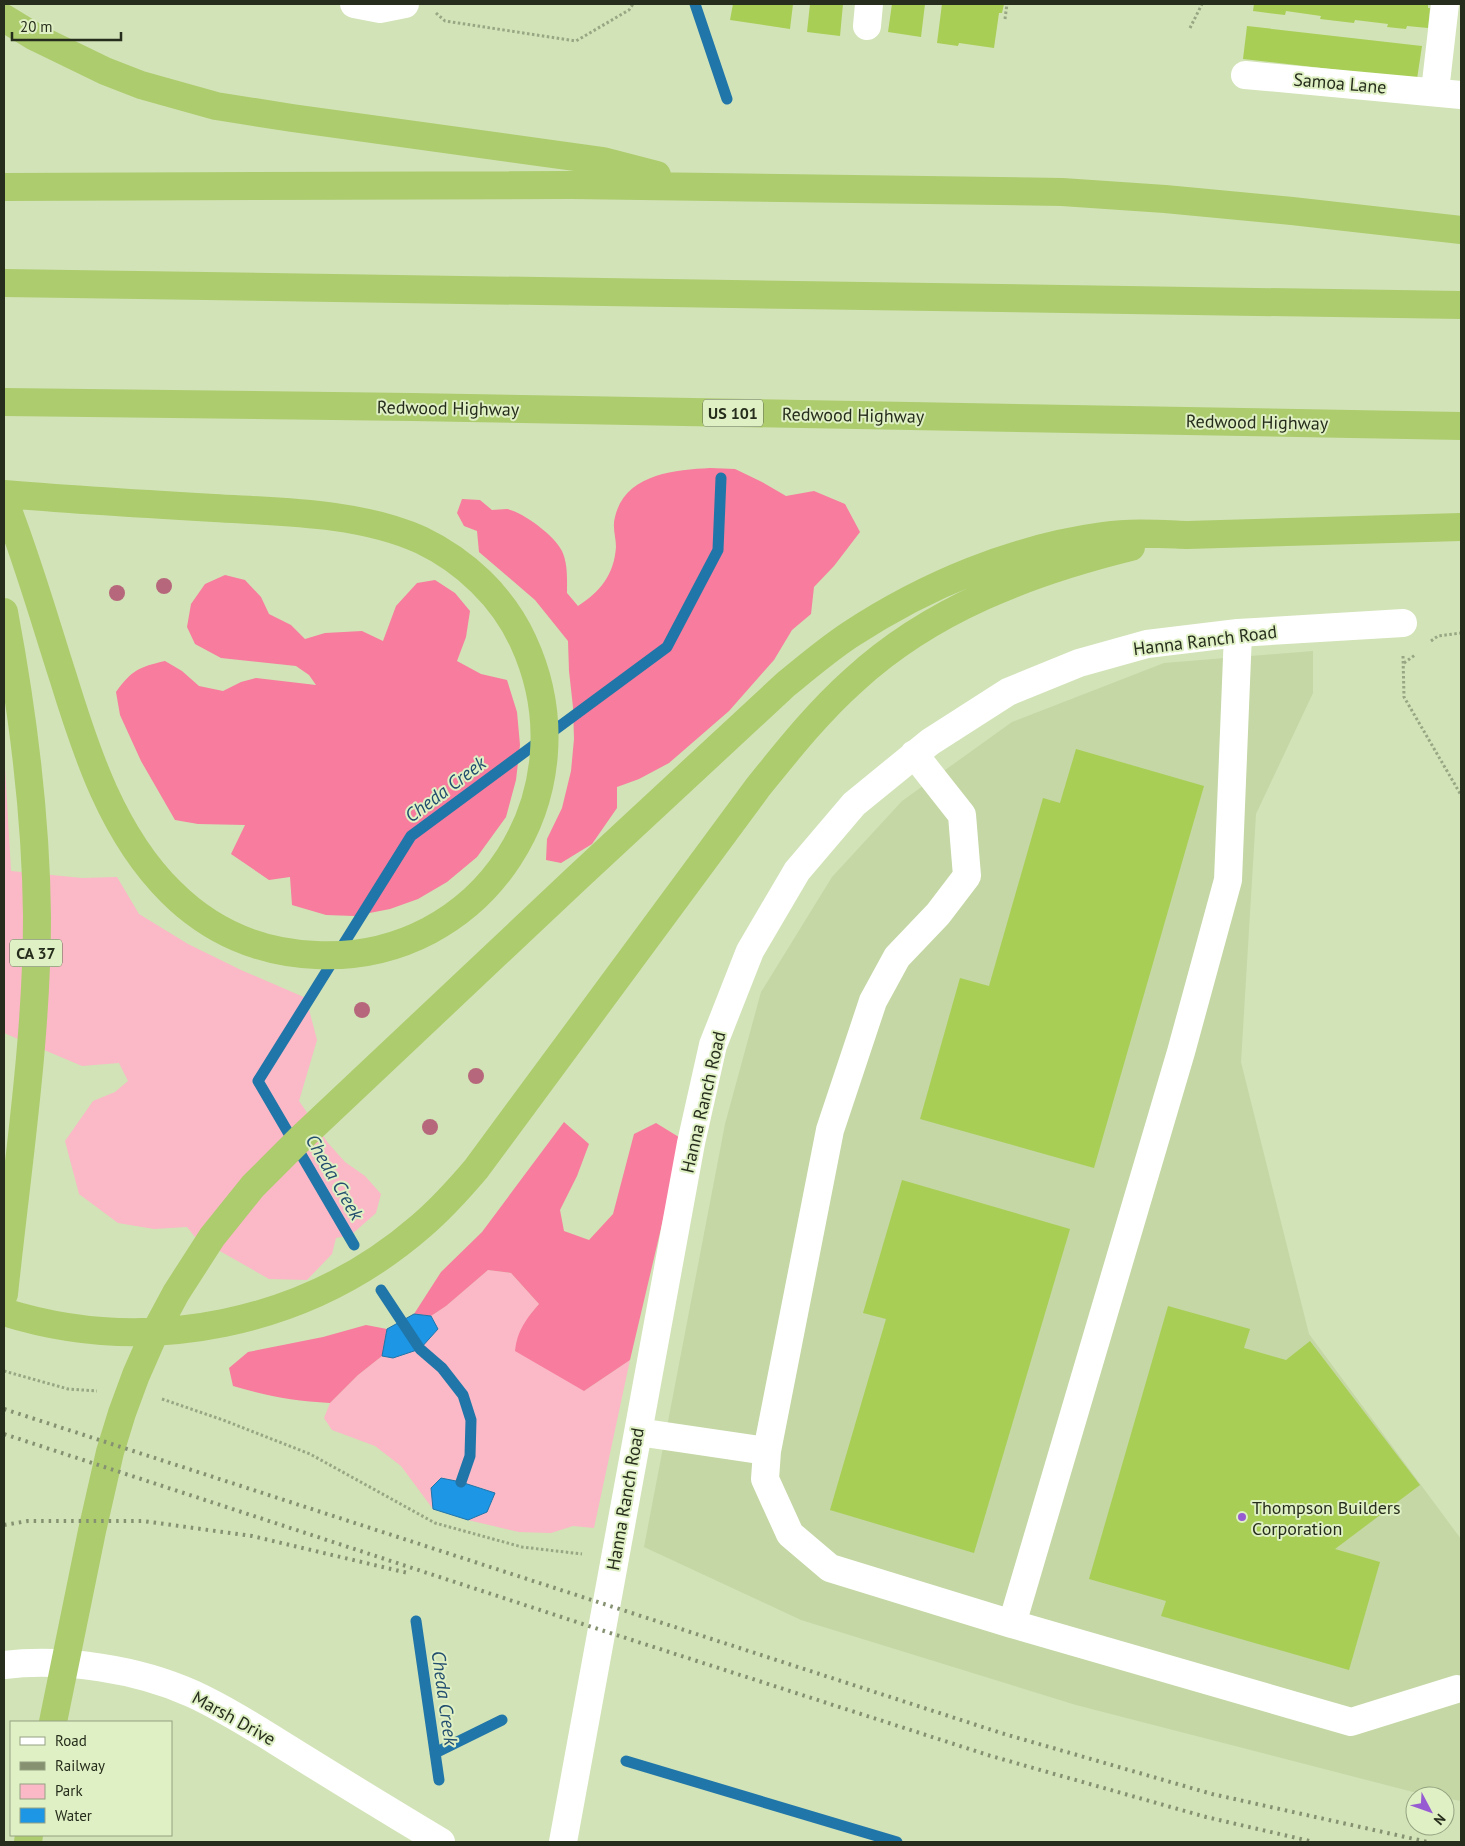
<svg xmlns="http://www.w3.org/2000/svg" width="1465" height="1846" font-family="'PT Sans',sans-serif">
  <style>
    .built { fill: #c4d7a4 }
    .green { fill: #fbb8c7 }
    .forest { fill: #f77c9d }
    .water { fill: #1d96e5; stroke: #2076a9 }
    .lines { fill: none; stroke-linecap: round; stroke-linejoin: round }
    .stream { stroke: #2076a9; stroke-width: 11 }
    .building { fill: #a8ce56 }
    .path { stroke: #98a683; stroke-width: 3; stroke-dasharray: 2.5 2.5; stroke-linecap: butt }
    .minor { stroke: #fff; stroke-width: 28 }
    .highway { stroke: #adcc6e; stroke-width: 28 }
    .rail { stroke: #859171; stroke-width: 4; stroke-dasharray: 2.5 5; stroke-linecap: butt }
    .tree { fill: #b7677b }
    .poi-dot { fill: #975bd2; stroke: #dff0c4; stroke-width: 2 }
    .labels { text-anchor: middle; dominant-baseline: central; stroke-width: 4; stroke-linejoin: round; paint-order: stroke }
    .shield { fill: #dff0c4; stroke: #5e684e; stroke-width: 1 }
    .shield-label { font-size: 16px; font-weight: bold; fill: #272d1c }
    .street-label { font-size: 18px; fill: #272d1c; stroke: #dff0c4 }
    .poi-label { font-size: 18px; fill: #272d1c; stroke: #dff0c4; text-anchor: start }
    .water-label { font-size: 19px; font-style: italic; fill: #234e6f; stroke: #dff0c4 }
  </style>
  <rect width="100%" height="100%" fill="#d2e3b7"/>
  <path class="built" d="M1313,651V693L1256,814L1241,1062L1309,1334L1461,1539V1801L1445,1798V1796L1421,1794L1076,1705L801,1620L644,1547L725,1124L761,992L832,877L902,801L1012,722L1164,663Z"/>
  <path class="green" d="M4,750L11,871L82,878L117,877L139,914L188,944L241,970L306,998L317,1040L299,1101L328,1143L345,1162L365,1176L381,1194L376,1213L351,1235L336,1238L332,1254L307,1280L269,1279L195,1237L187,1227L154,1229L118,1223L79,1194L65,1141L93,1101L115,1092L128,1081L119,1063L82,1066L4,1033Z
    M488,1270L511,1273L539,1304L529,1316L584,1391L630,1360L594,1528L573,1526L551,1533L519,1532L468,1520L433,1509L401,1466L375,1446L332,1430L324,1418L330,1403L358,1375L382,1356L387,1329L414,1314L431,1316L446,1306Z"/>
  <path class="forest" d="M710,468L735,469L762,482L786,496L814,491L845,504L860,532L834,566L814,587L811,614L792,630L774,660L729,711L669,763L639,779L617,787V808L592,844L561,863L546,860L547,839L562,808L571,771L574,739L573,707L569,671L568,641L535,600L479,552L477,531L464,526L457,513L462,499L480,500L492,510C496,510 502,509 507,509C523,512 555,536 562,551C568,564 567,579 567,593L578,606C600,592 614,575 616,547C616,537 612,527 615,517C625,474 674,470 710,468Z
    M225,575L245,580L261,597L269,614L291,625L305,639L325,633L362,631L383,641L396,606L417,583L435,580L455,593L470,611L466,637L457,661L481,674L507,680L517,712L520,745L516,780L506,817L477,857L447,882L418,899L390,909L354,916L326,915L292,905L290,877L269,880L231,854L245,825L198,824L175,820L141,761L120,715L116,692C132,670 139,667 165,661L182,671L199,686L223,691L241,682L256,678L316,685L309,675L296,666L221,658L195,644L187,627L191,604L205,584Z
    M564,1122L589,1144L577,1176L560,1210L564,1231L589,1240L613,1214L634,1134L656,1123L682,1139L630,1360L584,1391L515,1351C517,1331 526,1319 539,1304L511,1273L488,1270L446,1306L431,1316L414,1314L441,1272L482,1232Z
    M366,1325L387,1329L382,1356L358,1375L330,1403C294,1401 267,1396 233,1386L229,1368L248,1352L323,1337Z"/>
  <path class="water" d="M414,1314L431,1316L438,1329L420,1349L393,1358L382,1356L387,1329Z
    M441,1478L461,1482L495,1493L487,1512L468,1520L433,1509L431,1488Z"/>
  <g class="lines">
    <path class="stream" d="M695,4L727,99
      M354,1245L258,1081L411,836L667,647L718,550L721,478
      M381,1290L420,1349L442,1368L463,1395L471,1420L470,1456L461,1482
      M416,1621L439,1780
      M435,1753L502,1720
      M626,1761L897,1842"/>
  </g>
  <path class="building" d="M733,4H793L790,29L730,20Z
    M810,4H843L840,36L807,32Z
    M892,4H925L921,37L888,32Z
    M942,4H1004L1002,13H999L994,48L959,43L958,46L937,43Z
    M1254,4H1428V8H1430L1428,28L1407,26L1406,29L1387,27L1388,24L1355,20L1354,23L1320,19L1321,16L1286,11L1285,15L1253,11Z
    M1247,26L1422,46L1417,79L1243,59Z
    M1076,749L1204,786L1094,1168L920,1119L960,978L989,986L1043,798L1060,803Z
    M902,1180L1070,1229L974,1553L830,1510L886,1319L863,1313Z
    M1168,1306L1250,1329L1244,1348L1286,1360L1310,1341L1420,1485L1335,1549L1380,1562L1349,1670L1161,1616L1166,1601L1089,1579Z"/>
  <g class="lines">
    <path class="path" d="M436,13L445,21L576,41L629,10L633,4
      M1005,19L1007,4
      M1190,28L1202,4
      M1431,641L1438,636L1461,633
      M1403,656L1404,697L1461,795
      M1404,663L1415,655
      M4,1371L68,1389L97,1391
      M162,1399L223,1420L310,1454L435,1523L522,1547L582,1554"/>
    <path class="minor" d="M354,4L380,9L405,4
      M867,26L869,4
      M1245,75L1461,95
      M1435,91L1445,4
      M1238,633L1228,880L1181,1052L1012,1624L1351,1722L1457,1689
      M914,754L962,815L967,876L938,914L897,957L873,1001L830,1130L767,1451L765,1479L790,1534L830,1568L1012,1624
      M638,1432L767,1451
      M4,1665C64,1658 138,1669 193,1694C232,1712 269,1737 305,1759C350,1787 396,1815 441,1842
      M563,1842L691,1143L713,1045L750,951L797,871L854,804L930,742L1008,692L1079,663L1147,644L1238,633L1403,623"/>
    <path class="highway" d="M4,18L35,37L105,71L141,85L216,106L292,118L603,161L657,175
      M4,187L571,185L1062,192L1165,199L1292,211L1461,230
      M4,283L1461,305
      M4,402L412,407L1461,426
      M4,494C74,500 144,504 214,508C281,512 359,512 421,540C465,561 503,597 523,641C593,792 484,963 316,955C260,953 210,931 171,892C113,835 86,752 63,677C44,618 27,558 4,500
      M4,612C23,713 36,814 37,917C37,1042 17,1169 4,1294
      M4,1312C148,1357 307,1325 421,1226C441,1209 459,1189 476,1169L758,787C788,750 818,712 854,680C931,609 1030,572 1131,547
      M53,1722L92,1531L110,1452L122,1413L136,1375L154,1334L176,1293L212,1237L253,1186L300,1139L577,878L785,685C807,667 828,649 851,634C926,585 1014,548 1104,536C1131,532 1160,534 1187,535L1461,527
      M28,1842L29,1835"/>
    <path class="rail" d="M4,1409L1001,1733L1212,1794L1428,1842
      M4,1434L601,1630L991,1756L1206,1817L1314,1842
      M4,1525L28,1521H143L252,1536L408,1573"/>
  </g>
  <g class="tree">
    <circle cx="164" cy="586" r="8"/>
    <circle cx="117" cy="593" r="8"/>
    <circle cx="362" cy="1010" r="8"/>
    <circle cx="476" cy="1076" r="8"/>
    <circle cx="430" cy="1127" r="8"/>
  </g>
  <circle class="poi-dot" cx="1242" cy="1517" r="5"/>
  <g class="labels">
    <g class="shield">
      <rect x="703" y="399.5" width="60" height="27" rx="4"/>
      <rect x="10" y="939.5" width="52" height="27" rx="4"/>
    </g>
    <g class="shield-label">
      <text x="733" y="413">US 101</text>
      <text x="36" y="953">CA 37</text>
    </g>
    <g class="street-label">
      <text transform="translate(1340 83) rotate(5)">Samoa Lane</text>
      <text transform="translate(448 408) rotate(1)">Redwood Highway</text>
      <text transform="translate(853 415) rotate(1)">Redwood Highway</text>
      <text transform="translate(1257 422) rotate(1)">Redwood Highway</text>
      <text transform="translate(1205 640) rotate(-7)">Hanna Ranch Road</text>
      <text transform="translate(703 1102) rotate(-77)">Hanna Ranch Road</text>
      <text transform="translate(625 1499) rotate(-80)">Hanna Ranch Road</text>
      <text transform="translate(234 1718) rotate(29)">Marsh Drive</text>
    </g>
    <g class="poi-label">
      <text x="1252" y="1507">Thompson Builders<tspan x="1252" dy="21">Corporation</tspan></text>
    </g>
    <g class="water-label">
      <text transform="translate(445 789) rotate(-37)">Cheda Creek</text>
      <text transform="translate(335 1177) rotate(60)">Cheda Creek</text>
      <text transform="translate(445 1698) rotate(82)">Cheda Creek</text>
    </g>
  </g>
  <rect width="1465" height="1846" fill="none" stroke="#272d1c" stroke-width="10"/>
  <rect x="10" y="1721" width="162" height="115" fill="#dff0c4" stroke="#95a281"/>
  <rect x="20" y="1737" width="25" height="8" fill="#ffffff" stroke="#95a281"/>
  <text x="55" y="1746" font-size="15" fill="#272d1c">Road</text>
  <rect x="20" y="1762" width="25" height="8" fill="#859171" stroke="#95a281"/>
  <text x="55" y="1771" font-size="15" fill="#272d1c">Railway</text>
  <rect x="20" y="1784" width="25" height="15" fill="#fbb8c7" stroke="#95a281"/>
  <text x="55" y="1796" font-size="15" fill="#272d1c">Park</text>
  <rect x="20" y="1808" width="25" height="15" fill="#1d96e5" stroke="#95a281"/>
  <text x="55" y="1821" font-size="15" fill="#272d1c">Water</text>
  <g transform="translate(1430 1811) rotate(131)"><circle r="24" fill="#dff0c4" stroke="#95a281"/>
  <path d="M0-4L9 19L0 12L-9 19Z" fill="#975bd2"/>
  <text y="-8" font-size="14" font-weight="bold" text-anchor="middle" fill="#272d1c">N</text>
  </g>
  <path d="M12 32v8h109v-8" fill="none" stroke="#272d1c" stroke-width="2.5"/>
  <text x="20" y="32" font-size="15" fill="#272d1c" stroke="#dff0c4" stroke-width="4" paint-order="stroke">20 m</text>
</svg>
